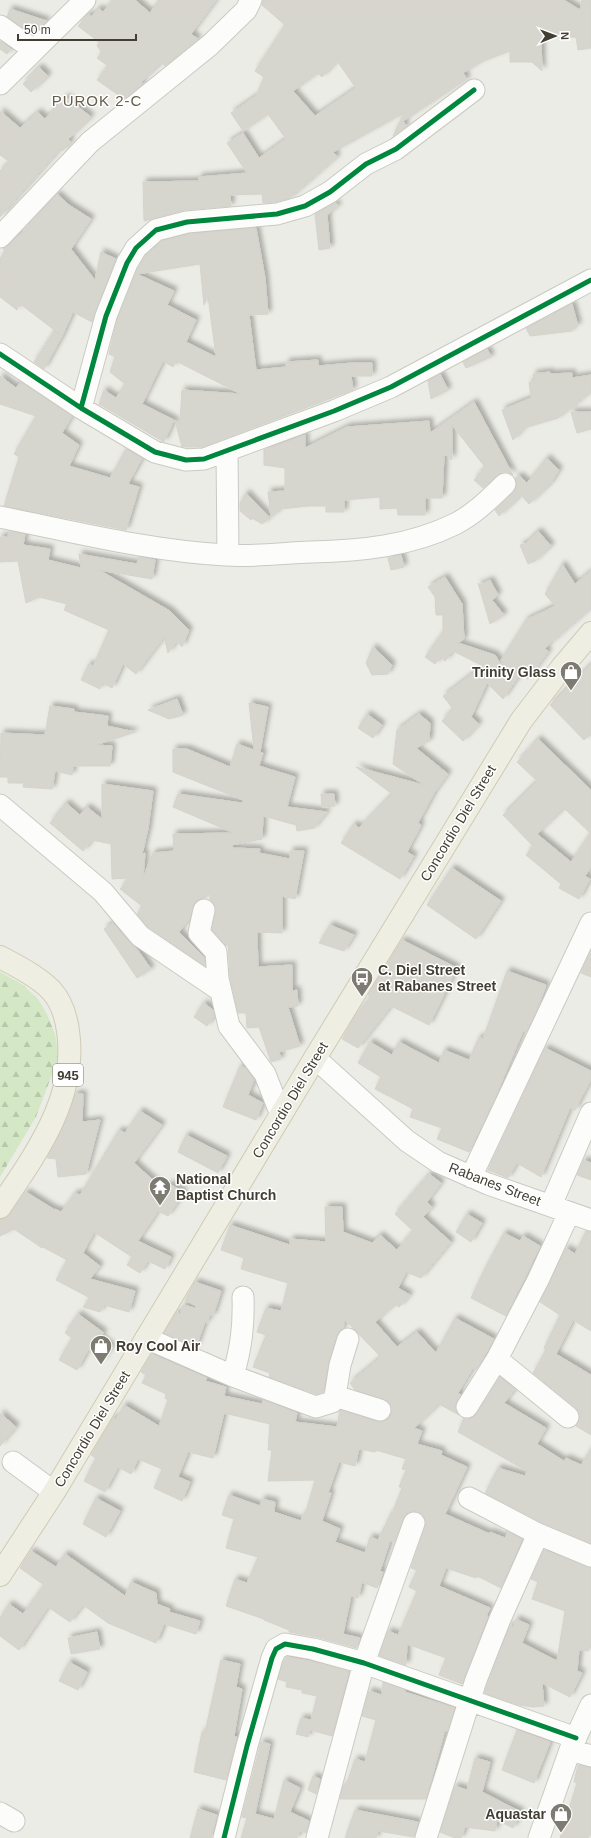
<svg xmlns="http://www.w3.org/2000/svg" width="591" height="1838" font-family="Arial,sans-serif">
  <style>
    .forest { fill: url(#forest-firs) }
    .building { fill: #d6d5ce; stroke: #d5d3cc; fill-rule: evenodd; filter: url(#shadow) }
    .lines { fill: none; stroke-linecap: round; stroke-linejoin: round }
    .minor-casing { stroke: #cacac4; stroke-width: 23 }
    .major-casing { stroke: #cecbb4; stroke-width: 24 }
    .minor { stroke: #fcfcfb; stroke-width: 21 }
    .major { stroke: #efeee2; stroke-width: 22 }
    .cycleway-casing { stroke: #fff; stroke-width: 8 }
    .cycleway { stroke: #00873e; stroke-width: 5 }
    .labels { text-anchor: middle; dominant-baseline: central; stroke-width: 3; stroke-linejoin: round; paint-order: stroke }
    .shield { fill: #fff; stroke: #7b7870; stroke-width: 1 }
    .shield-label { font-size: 13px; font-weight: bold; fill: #423e33 }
    .poi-label { font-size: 14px; font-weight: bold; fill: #423e33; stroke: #fff; text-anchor: start }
    .street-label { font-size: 14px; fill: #423e33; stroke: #fff }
    .neighbourhood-label { font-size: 15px; letter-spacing: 1px; fill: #645e4b; stroke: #fff }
  </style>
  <defs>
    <pattern id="forest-firs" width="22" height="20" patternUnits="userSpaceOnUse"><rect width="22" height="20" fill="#d4e8c6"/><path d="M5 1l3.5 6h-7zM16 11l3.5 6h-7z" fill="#b7c8ab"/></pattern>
    <filter id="shadow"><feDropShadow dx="3.5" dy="-3.5" stdDeviation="2" flood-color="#0004"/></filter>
  </defs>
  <rect width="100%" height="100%" fill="#ecece6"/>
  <path class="forest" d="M0,972L22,984L38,999L47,1014L55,1034L59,1056L36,1117L0,1177Z"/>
  <path class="building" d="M113,0H135L150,13L159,0H216L191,34L198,39L165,66L162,62L141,82L143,84L124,99L97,80L108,66L97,58L102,52L97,46L99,42L78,26L89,14L91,17L99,8L103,12Z
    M263,0H564L580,10L582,0H591V48L578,50L576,37L541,38L542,71L532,62H510V51L481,62L463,73L467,79L403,121L406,126L393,136L404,113L333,152L337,157L290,198L275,202L263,203L262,194L230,195L231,206L184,210L144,221L143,182L199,181V177L247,173L227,143L243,133L259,158L286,139L268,114L243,131L231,113L256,96L264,77L255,71L285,25L262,5ZM337,61L356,88L315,116L293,91L318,73L322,77Z
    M10,9L47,21L33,35L7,17Z
    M0,41L11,49L7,54L0,49Z
    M39,67L48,76L31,92L23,84Z
    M66,97L91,117L68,139L71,142L62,151L60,149L0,217V171L10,162L0,155V111L20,128L38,112L45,119Z
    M57,194L69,205L91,219L71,249L95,280L101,252L116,259L92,322L73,312L62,336L19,303L17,310L0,297V258L6,252L3,249L9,245L20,234L21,235L30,223Z
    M336,203L338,206L327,215L330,248L319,250L315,214Z
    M256,228L265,278L268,314L249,315L256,370L286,367V362L318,360V366L352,363H372V376H351L353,390L202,447H182L175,421L180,423L182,390L241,394L176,361L173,367L163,361L142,404L174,420L164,442L99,404L104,390L116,398L125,384L110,372L115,357L109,354L117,320L138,268L145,256L162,241L189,234ZM200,264L204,305L208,296L216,357L186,342L196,320L167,305L174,291L137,274Z
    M572,304L578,326L572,327V331L530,336L526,328Z
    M54,331L62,336L44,369L34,362Z
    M487,349L491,357L466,368L463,362Z
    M550,372V374L572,373V378L591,375V392L558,418L524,428L513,440L502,410L531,398L529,382H534L533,374Z
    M440,374L448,390L431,399L428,381Z
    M0,376L16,388L21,382L72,416L62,433L79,445L69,466L110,478L126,449L142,458L128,484L139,487L126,530L4,506L19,457L14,454L36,416L0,404Z
    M474,402L513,475L508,472H502L483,488L474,480L485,467L452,425V460L446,455L444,456L442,498H425V515H398L397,508L380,509V497L344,500V512H326V506H308L281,509L271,517L268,492L285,491V468L264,465V450L305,435V448L347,427L429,421L430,433Z
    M571,412H591V429L577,433Z
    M547,458L559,470L550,484L529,504L521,495L499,516L495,510L514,492L517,487L515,478L520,476L527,483Z
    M246,493L270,518L262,524L252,518L251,520L240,511V503Z
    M9,531L25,534L23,545L50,549L48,560L81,568L79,554L137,564L139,557L155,560L152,579L99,570L170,611L189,630L182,647L177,641L168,653L164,637L136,674L123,664L112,688L103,683L100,689L81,680L89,664L93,666L109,630L64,610L67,604L39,597L26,603L18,561L0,562V537H8Z
    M538,531L551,546L535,561L528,564L520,545L525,544Z
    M401,555L404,567L391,570L388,558Z
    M562,564L575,584L591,571V608L545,648L548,652L528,679L520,674L503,699L487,683L471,717L479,724L463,741L442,721L453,709L443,696L483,666L453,651L445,661L440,657L435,664L425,657L443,632V615H436L435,597L428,587L445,577L462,604L464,639L458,643L495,655L502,666L501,660L526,620L555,606L545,594Z
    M490,580L498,595L492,600L504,615L490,624L478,583L480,585Z
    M373,647L392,665L388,674L372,675L366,663Z
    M591,664V733L584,740L550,705Z
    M177,699L183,715L169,719L148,710Z
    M249,703L268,707L260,752L263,753L259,766L295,777L287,807L327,812L314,828L297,831L296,825L263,816L262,839L232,845L233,848L260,849L259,853L290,859V851H304L295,899L282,896V933L257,932L258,967L292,965V991L297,990L298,1006L288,1007L300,1046L279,1052L281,1059L271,1062L259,1027L247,1028L246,1013H238L230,977L228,944L226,946L212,930L216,907L210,900V892L205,898L200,899L195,902L190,918L179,932L204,957L205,966L148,927L137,914L142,906L120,889L129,878L112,879L111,844L92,840L83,851L50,823L66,803L80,815L87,807L102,819V784L153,791L148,829L142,854L145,853L143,878L153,853L174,851L173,834L234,833L173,807L178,794L242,803L243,800L173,772V749H187L230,767L237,744L254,750Z
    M50,706L74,709V712L108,716L107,726L135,732L96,745L112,746L110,766H73L72,775L55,771L52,789L23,787L24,783H8V777H0L1,733L45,735Z
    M367,714L382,725L373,738L358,728Z
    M419,714L430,723L429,741L416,748L448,774L434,793L418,823L421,825L407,852L414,856L400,879L341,843L354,824L359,828L392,794L356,767L424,785L393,764L397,730Z
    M538,739L591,790V867L585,876L590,879L579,899L559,888L561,884L526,855L533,846L503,815L537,781L517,762ZM564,808L590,833L571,862L537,834Z
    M321,794H334L335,806L322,807Z
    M452,868L501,901L476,939L427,905Z
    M113,923L131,944L137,949L151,969L137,978L104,929Z
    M330,925L354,935L344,951L319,943Z
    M402,940L457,968L429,1025L391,1006L358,1048L342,1039L356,1015L371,996L368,995Z
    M591,951V977L581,973Z
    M507,971L546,985L538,1007L526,1032L523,1031L494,1100L469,1152L437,1139L442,1128L410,1117L413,1109L375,1089L381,1077L358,1063L370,1042L392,1055L399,1042L439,1063L444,1050L469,1060L479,1037L483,1039Z
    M204,1003L213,1010L214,1016L207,1026L194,1017Z
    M545,1048L591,1071V1079L575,1110L570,1108L541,1177L517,1163L508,1178L488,1170Z
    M240,1066L246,1068L254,1080L248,1095L263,1103L256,1120L223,1107Z
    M75,1094H83L82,1122L100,1120L86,1174L58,1177L56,1159L47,1158L62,1129Z
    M140,1111L162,1125L134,1163L164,1190L169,1184L184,1192L168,1216L158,1211L138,1241L171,1257L165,1269L148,1261L140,1273L127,1265L132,1257L94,1232L83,1253L100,1266L90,1279L135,1291L129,1312L104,1305L100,1312L83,1307L90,1298L56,1280L67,1260L43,1247L42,1248L14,1229L0,1236V1219L6,1218L10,1214L26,1192L55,1210V1209L61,1212L75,1193L80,1195L119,1130L125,1133Z
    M186,1135L227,1156L218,1173L178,1152Z
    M584,1160L591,1163V1180L577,1175Z
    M429,1174L441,1183L427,1202L432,1207L423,1217L451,1242L421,1278L406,1272L398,1288L410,1295L399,1307L395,1304L375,1322L397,1347L417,1332L436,1353L455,1318L494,1339L476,1370L473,1368L458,1393L461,1395L455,1407L459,1415L439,1404L414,1428L422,1431L417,1444L442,1451L441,1455L467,1467L445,1514L490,1534V1532L505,1538L508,1532L522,1539L501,1588L477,1576L476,1578L446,1568L439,1586L490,1608L486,1616H488L462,1684L439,1675L446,1658L407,1644L406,1665L379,1656L388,1631L398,1635L417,1591L409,1587L417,1570L411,1568L425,1527L426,1521L423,1515L418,1512L411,1511L406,1514L396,1539L393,1542L390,1541L380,1571L383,1572L377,1588L362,1582L358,1598L351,1596L343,1634L360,1638L356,1648L316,1637L289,1632V1630L264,1620V1619L226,1606L235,1579L247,1583L258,1557L226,1548L234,1519L222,1515L229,1495L260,1506L262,1499L275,1502L274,1512L301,1521L303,1514L305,1515L315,1480L268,1481L272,1450H268L270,1424L224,1413L213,1458L188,1452L178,1477L190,1482L182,1501L154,1488L162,1469L138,1459L131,1474L118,1467L105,1492L84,1481L96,1458L91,1455L113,1418L116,1419L124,1405L159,1426L168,1400L165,1398L166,1394L142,1383L146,1375L141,1372L152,1354L207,1378L205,1381L226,1387L224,1396L262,1404L263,1400L297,1413L295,1422L337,1427L340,1410L376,1421L382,1422L388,1419L391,1414L392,1408L389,1402L355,1390L350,1383L381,1357L345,1320L343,1328L337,1335L329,1361L323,1392L316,1394L269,1377L270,1373L253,1367L266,1335L257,1332L266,1308L281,1311L288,1283L241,1269L244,1258L221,1250L230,1225L290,1245V1239L326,1242L325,1207H342L343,1232L372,1243L380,1235L397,1250L413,1231L395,1214ZM359,1449L375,1452L376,1450L406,1459L402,1469L406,1470L399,1487L402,1488L392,1514L391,1513L378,1540L370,1537L365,1553L335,1542L340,1529L322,1521L331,1493H328L339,1462L355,1466Z
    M467,1214L482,1223L471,1242L456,1232Z
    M586,1231L591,1232V1331L573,1320L556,1354L591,1375V1435L576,1426L580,1415L576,1408L533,1373L540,1361L546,1349L544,1348L560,1315L540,1302L566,1248L575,1254Z
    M504,1233L520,1241L523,1236L540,1246L506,1316L471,1298L484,1270Z
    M195,1282L221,1291L213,1316L210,1315L207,1323L205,1322L196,1347L164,1333L177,1312L180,1314L183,1305L195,1308L196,1306L185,1300Z
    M78,1314L104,1333L100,1337L112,1347L102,1361L88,1350L77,1370L59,1360L72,1338L65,1333Z
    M500,1377L515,1389L504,1403L546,1428L537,1444L564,1461L566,1458L581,1465L591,1449V1543L543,1523L485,1493L498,1468L525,1476L527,1471L458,1432L464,1418H472L477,1413Z
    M0,1413L16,1427L0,1446Z
    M96,1498L120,1511L106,1537L83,1524Z
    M544,1550L591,1568V1643L588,1651L579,1650L577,1671L582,1673L570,1697L542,1683L544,1706L533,1707L519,1705L484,1693L510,1625L513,1627L516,1619L529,1625L522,1643L557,1661L565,1611L532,1599L538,1582L531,1579Z
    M31,1551L56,1567L65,1554L125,1596L131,1582L156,1593L157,1604L170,1609L169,1612L200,1621L196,1634L164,1624L156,1643L108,1623L83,1605L70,1622L48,1607L19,1650L0,1636V1618L9,1604L23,1614L44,1585L20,1568Z
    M97,1632L100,1649L71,1654L68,1638Z
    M287,1657L310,1661L349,1671L332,1736L310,1730L308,1737L296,1734L301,1718L311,1720L317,1696L302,1693V1690L286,1687L287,1682L278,1679L283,1662Z
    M221,1660L240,1664L236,1687L242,1689L234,1736L237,1737L226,1780L194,1772L202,1732H205Z
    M69,1662L87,1672L78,1690L59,1681Z
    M383,1682L405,1690V1692L455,1708L447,1731L445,1730L426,1799H340L343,1786H346L355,1759L365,1762L376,1720L362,1716L369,1691L382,1695Z
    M517,1730L550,1742L534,1783L502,1770Z
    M261,1742L270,1744L255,1814L274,1819L284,1780L300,1788L290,1812L309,1821L306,1833L300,1831L297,1838H241L247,1818L242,1817Z
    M475,1758L490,1762L482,1792L521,1812L513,1828L497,1820L495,1831L465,1827L461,1838H455L440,1832L455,1786L467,1790Z
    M578,1765L591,1768V1835L589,1834L588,1838H560L577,1783L574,1782Z
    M313,1776L320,1779L316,1794L308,1790Z
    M198,1809L217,1815L211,1838H190Z
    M355,1810L418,1822L414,1837L378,1831L376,1838H345Z"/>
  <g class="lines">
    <g class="minor-casing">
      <path id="minor" d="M0,26L34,50
        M0,84L85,0
        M0,237L90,142L210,45L246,10L251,0
        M0,354L81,408L155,452L186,460L204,459L334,411L391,387L591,280
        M81,408L106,316L127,263L136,248L156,230L187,222L277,214L305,206L330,192L366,164L396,149L474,90
        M227,451L228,555
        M0,517C75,532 150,551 226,555C254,557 283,553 311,552C360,551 411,546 455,524C475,514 489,499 505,484
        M0,805L103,892L140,936L221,991
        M204,910L199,933L216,952L218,979L229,1026L265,1074L281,1115
        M315,1058L407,1141L438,1162L488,1184L591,1220
        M471,1177L591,923
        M551,1205L591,1113
        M146,1338L233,1376L316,1407L332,1402L335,1396L340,1365L348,1339
        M497,1359L568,1417
        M233,1376C241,1348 244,1326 243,1297
        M335,1396L380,1410
        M467,1407L497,1359L538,1280L569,1213
        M13,1462L54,1492
        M469,1498L538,1534
        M570,1750L591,1756
        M0,1813L14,1821
        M224,1838L247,1746L272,1658L276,1649L285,1644L313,1649L364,1663L576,1738
        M317,1838L364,1663L414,1523
        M426,1838L476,1680L500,1619L538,1534L591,1556
        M539,1838L570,1750L591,1705"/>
    </g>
    <g class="major-casing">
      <path id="major" d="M0,957C17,966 37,976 51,990C61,1001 66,1016 68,1031C78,1097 35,1155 0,1207
        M0,1575L54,1492L315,1058L521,721L563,666L591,633"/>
    </g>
    <use href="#minor" class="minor"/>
    <use href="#major" class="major"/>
    <g class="cycleway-casing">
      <path id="cycleway" d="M0,354L81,408L155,452L186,460L204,459L334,411L391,387L591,280
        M81,408L106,316L127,263L136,248L156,230L187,222L277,214L305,206L330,192L366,164L396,149L474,90
        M224,1838L247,1746L272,1658L276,1649L285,1644L313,1649L364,1663L576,1738"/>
    </g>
    <use href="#cycleway" class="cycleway"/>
  </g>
  <defs>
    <g id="shop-pin" transform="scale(1.15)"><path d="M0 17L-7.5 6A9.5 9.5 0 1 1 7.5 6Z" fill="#7e7b72" stroke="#fff"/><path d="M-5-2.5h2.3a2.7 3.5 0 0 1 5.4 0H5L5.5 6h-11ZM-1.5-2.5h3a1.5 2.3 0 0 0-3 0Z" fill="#fff"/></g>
    <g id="bus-pin" transform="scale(1.15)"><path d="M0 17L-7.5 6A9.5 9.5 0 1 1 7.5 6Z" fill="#7e7b72" stroke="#fff"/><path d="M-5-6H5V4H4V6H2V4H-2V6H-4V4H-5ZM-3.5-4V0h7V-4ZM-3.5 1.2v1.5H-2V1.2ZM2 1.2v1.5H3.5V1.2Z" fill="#fff"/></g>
    <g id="temple-pin" transform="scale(1.15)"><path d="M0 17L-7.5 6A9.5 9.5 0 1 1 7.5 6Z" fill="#7e7b72" stroke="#fff"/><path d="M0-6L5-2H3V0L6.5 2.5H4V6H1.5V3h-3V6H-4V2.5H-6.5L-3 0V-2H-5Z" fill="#fff"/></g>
  </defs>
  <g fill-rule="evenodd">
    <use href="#shop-pin" x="571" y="672"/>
    <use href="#bus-pin" x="362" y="978"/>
    <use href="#temple-pin" x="160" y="1187"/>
    <use href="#shop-pin" x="101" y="1346"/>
    <use href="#shop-pin" x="561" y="1814"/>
  </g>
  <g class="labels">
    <rect class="shield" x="53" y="1064" width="30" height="22" rx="3"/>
    <g class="shield-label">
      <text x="68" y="1075">945</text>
    </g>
    <g class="poi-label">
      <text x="556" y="672" text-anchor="end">Trinity Glass</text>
      <text x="378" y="970">C. Diel Street<tspan x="378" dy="16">at Rabanes Street</tspan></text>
      <text x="176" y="1179">National<tspan x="176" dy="16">Baptist Church</tspan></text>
      <text x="116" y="1346">Roy Cool Air</text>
      <text x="546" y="1814" text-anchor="end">Aquastar</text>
    </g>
    <g class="street-label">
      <text transform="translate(458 823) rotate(-59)">Concordio Diel Street</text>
      <text transform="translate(290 1100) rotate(-59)">Concordio Diel Street</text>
      <text transform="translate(495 1184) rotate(21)">Rabanes Street</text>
      <text transform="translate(92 1429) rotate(-59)">Concordio Diel Street</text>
    </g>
    <g class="neighbourhood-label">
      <text x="97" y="100">PUROK 2-C</text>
    </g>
  </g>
  <g transform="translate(555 36) rotate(89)" stroke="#ffffff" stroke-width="3" paint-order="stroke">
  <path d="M0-3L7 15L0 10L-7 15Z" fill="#423e33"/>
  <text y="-6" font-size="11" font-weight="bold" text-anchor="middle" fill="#423e33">N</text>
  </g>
  <path d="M18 34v6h118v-6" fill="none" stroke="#423e33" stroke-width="2"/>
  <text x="24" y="34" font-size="12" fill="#423e33" stroke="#ffffff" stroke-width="3" paint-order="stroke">50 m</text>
</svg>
